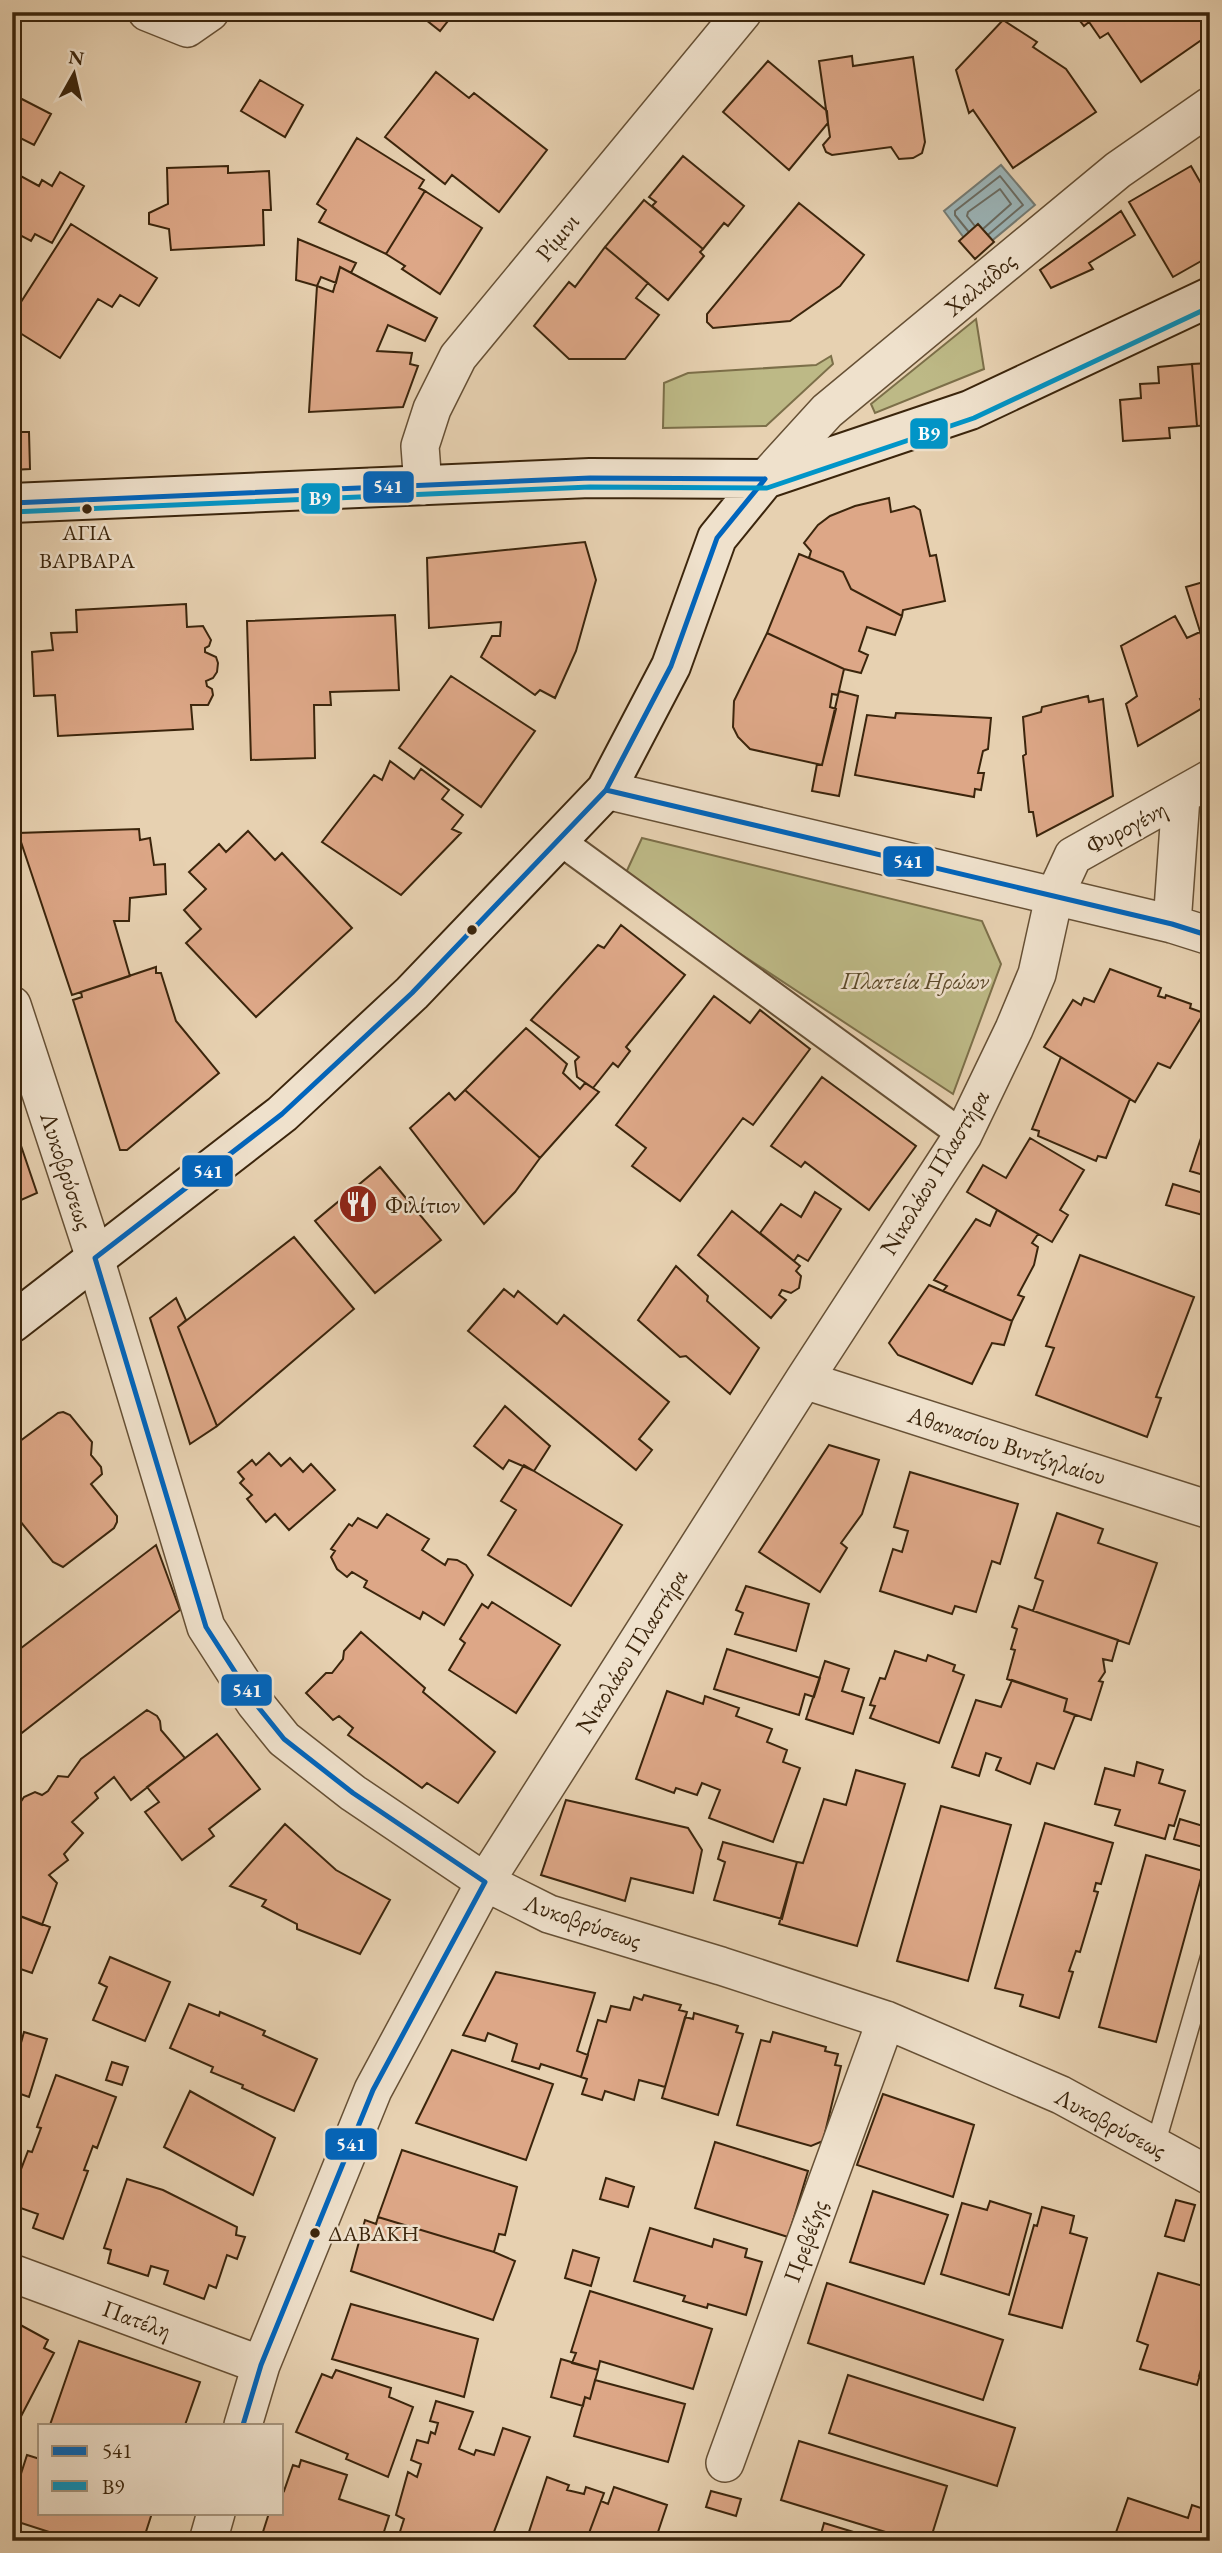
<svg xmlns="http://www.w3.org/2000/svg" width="1222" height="2553" font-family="'EB Garamond',serif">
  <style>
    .green { fill: #bdb986; stroke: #7c6f49; stroke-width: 2 }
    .water { fill: #9bb4b7; stroke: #757b73; stroke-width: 2 }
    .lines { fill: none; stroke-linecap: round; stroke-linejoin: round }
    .shore { stroke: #6b6c62; stroke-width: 2 }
    .building { fill: #dda787; stroke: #3b250c; stroke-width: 2 }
    .service-casing { stroke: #665035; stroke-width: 21 }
    .pedestrian-casing { stroke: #665035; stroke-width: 32 }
    .minor-casing { stroke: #665035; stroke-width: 40 }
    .secondary-casing { stroke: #3b250c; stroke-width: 42 }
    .service { stroke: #efe1cc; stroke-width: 18 }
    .pedestrian { stroke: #efe1cc; stroke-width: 28 }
    .minor { stroke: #efe1cc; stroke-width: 37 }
    .secondary { stroke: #efe1cc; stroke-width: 38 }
    .bus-1-casing { stroke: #efe1cc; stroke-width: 10 }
    .bus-2-casing { stroke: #efe1cc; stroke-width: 10 }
    .bus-1 { stroke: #0065bd; stroke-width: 5 }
    .bus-2 { stroke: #0095c8; stroke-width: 5 }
    .bus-dot { fill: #3b250c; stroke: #efe1cc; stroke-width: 2.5 }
    .labels { text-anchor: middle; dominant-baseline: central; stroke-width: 5; stroke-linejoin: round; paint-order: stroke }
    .bus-label { font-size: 22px; fill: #3b250c; stroke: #efe1cc }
    .street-label { font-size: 24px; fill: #3b250c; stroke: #efe1cc }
    .park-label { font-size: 24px; font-style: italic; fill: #5c4a2a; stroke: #efe1cc }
    .poi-label { font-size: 24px; fill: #3b250c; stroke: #efe1cc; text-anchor: start }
    .line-badge { stroke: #efe1cc; stroke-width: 2.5 }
    .badge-label { font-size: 19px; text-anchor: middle; font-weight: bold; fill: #fff }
  </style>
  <rect width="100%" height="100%" fill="#e7d1b1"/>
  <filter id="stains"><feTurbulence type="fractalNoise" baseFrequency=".00286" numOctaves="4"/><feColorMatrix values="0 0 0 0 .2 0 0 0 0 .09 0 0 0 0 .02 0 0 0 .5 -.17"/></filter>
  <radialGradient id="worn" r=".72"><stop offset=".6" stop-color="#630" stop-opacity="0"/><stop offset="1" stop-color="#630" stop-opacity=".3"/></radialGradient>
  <path class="green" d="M976,319L984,369L875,413L871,404Z
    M831,356L833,364L766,426L663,428L664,383L688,373L816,365Z
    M642,838L982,921L1001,964L953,1094L624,877Z"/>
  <path class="water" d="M1001,165L1035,205L976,254L944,211Z"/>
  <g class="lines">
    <path class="shore" d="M974,225L967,216L968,212L1000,189L1011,204L984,228
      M968,231L955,215V211L1000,176L1023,205L989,234"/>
  </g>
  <path class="building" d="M416,12H455L440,31Z
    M1073,12H1198L1210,29V34L1141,82L1108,33L1100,38L1089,22L1084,26Z
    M1003,20L1037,42L1033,47L1066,69L1096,112L1013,168L973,110L969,113L956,70Z
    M852,56L853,66L913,57L925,142L922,153L913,158L899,159L891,147L832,155L826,152L823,145L830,137L819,61Z
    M768,61L827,111L828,123L789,170L723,112Z
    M436,72L469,98L474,93L547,150L499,212L452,175L445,184L385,137Z
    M260,80L303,105L285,137L241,111Z
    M16,96L51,114L34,145L12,134V102Z
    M357,138L424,180L419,188L425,191L386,254L319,222L326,210L317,204Z
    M683,156L744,206L728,226L724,223L703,249L652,206L656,202L649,197Z
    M228,166V173L269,171L271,210H263L264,245L171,250L169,229L149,224V213L168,204L167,168Z
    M1191,166L1210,199V256L1173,277L1129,202Z
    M60,172L84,186L52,243L35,234L31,241L12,231V187L19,175L39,186L42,180L52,186Z
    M425,191L482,228L440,294L402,269L405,266L386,254Z
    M644,200L703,249L700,252L704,256L668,300L605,247Z
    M799,203L864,255L840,286L790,321L713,328L707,322V314Z
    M1121,211L1135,235L1089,263L1093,269L1051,288L1040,270Z
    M71,224L157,278L139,306L120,295L112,307L98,299L60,358L12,328V316Z
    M978,224L994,242L975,259L959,241Z
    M298,239L356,263L351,273L340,267L336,283L321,277L317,286L296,280Z
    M605,247L648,283L636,298L659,315L625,359H569L534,326L569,282L575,287Z
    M340,267L437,318L425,341L388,325L377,351L412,353L410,364L418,366L403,407L309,412L317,286L333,292Z
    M1210,363V425L1197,426L1192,364Z
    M1192,364L1197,426L1169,428L1170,438L1123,441L1120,400L1141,398L1140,384L1159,383L1158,367Z
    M12,432H29L30,469L12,470Z
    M889,498L891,512L914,506L920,510L930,556L936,555L945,601L903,610L902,616L851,589L843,572L809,558L811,551L804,543L818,525L830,516L855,506Z
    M585,542L596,580L576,651L555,698L540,690L535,695L481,657L492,636H500L501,622L429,628L427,558Z
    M799,554L843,572L851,589L902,616L895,635L867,627L859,651L868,655L861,673L844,669L767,633Z
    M1210,580V663L1186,587Z
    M186,604L187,627L203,626L211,640L209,646L205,648V652L216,657L218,663L217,672L213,678L206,681L207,686L212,689L213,695L208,705H191L193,729L58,736L55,695L34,696L32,652L53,650L51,633L77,632L76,610Z
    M395,615L399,690L330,692L331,705H314L315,758L251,760L247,621Z
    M1175,616L1187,638L1200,632L1210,663V693L1200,699L1204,707L1138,746L1126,704L1137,696L1121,646Z
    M767,633L844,669L838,695L832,694L830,707L836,709L822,765L750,749L738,737L733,727L734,701Z
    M451,676L535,731L481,807L399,748Z
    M839,691L858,696L839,796L812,791L817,764L822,765Z
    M1088,696L1089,702L1103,699L1113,796L1037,836L1033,812H1029L1023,756L1026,754L1023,717L1041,712L1042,707Z
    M896,713L991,718L988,749L983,751L978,773H984L981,790L975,789L974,797L855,775L867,715L895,718Z
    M390,761L414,779L421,769L449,790L442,799L463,815L452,829L461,833L401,895L322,842L374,775L382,780Z
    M139,829L140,840L150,838L154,865L165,864L166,894L130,898L129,921H114L130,976L72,995L18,833Z
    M248,831L275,860L282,853L352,928L256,1017L186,943L201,929L184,910L206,889L189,872L219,844L226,852Z
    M621,925L685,975L626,1047L630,1051L618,1067L613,1063L593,1088L577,1077L575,1061L579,1057L531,1020L598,945L604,948Z
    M156,967V973H161L176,1021L219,1073L127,1150H120L73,1000L82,997L81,992Z
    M1110,969L1161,988L1158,996L1165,998L1166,995L1191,1004L1190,1008L1204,1013L1170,1068L1158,1063L1135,1102L1044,1047L1073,1000L1081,1005L1084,998L1094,1002Z
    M714,996L750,1023L760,1010L810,1049L753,1125L743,1118L680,1201L632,1166L646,1148L616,1125Z
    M526,1028L567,1064L563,1073L580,1089L585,1083L599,1092L540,1158L465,1090Z
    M1061,1057L1130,1099L1106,1158L1098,1156L1096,1161L1038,1136L1039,1131L1032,1129Z
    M822,1077L916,1146L869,1210L805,1162L801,1167L771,1146Z
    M465,1090L540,1158L515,1192L484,1224L410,1128L449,1093L455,1100Z
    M1210,1111V1177L1190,1171Z
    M17,1134L37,1193L12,1204V1135Z
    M1030,1138L1084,1170L1060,1210L1068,1215L1052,1242L967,1192L983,1165L1006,1178Z
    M380,1167L441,1240L375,1293L315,1221Z
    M1173,1184L1210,1195V1217L1166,1205Z
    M815,1192L841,1209L808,1261L798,1255L794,1261L760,1233L781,1204L801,1217Z
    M997,1210L1038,1234L1032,1243L1038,1247L1034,1265L1018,1295L1024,1297L1012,1321L943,1291L947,1286L934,1280L976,1219L990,1226Z
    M732,1211L800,1266L796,1271L801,1276L799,1288L791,1293L782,1290L779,1295L786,1300L771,1318L698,1255Z
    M294,1237L354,1309L217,1426L178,1327Z
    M1080,1255L1194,1297L1156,1397L1161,1398L1147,1437L1036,1395L1054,1348L1046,1346Z
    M676,1266L708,1296L707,1301L759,1348L730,1394L686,1356L680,1357L638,1320Z
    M929,1285L1012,1321L1004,1345L992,1343L972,1384L898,1355L889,1343Z
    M504,1289L514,1297L518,1291L557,1324L564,1315L669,1402L639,1439L652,1450L636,1470L468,1331Z
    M176,1298L186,1320L178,1327L217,1426L190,1444L150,1318Z
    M505,1406L550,1446L534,1471L509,1460L503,1469L474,1446Z
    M63,1412L70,1415L92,1442L91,1455L101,1467L102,1474L91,1484L117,1516V1522L114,1528L63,1567L53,1562L12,1511V1447L58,1413Z
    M829,1445L879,1460L862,1514L841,1543L847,1548L820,1592L759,1552Z
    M269,1453L281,1466L290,1458L303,1472L311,1464L335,1490L289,1530L275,1514L266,1522L247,1499L252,1495L240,1483L244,1479L238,1472L252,1460L256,1465Z
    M524,1465L622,1525L571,1606L488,1555L516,1510L501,1501Z
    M910,1472L1018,1504L1000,1564L992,1561L976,1612L955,1606L952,1614L880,1591L893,1549L902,1552L908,1531L894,1527Z
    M1057,1513L1103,1529L1098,1543L1157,1563L1129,1644L1033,1611L1043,1581L1035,1578Z
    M387,1514L429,1539L422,1550L445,1565L448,1559L457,1560L466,1565L473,1575L444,1625L423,1612L420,1619L364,1587L367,1581L352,1572L347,1577L337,1569L331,1557L335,1551L331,1549L349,1524L352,1526L358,1518L377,1528Z
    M156,1545L180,1610L14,1739L12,1736V1655Z
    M746,1586L809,1604L796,1651L735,1634L743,1613L736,1610Z
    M492,1602L560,1645L516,1713L449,1670L465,1643L460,1639L482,1604L488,1608Z
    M1019,1606L1118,1640L1112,1661L1103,1659L1105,1672L1099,1681L1103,1682L1091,1720L1064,1711L1067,1699L1007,1679L1015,1650L1011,1649L1017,1629L1012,1627Z
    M361,1632L425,1688L423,1692L495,1752L458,1803L427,1783L422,1788L348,1735L353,1728L339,1716L333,1720L306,1693L326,1673H332L343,1659L344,1651Z
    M727,1649L820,1678L814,1697L805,1694L799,1715L714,1689Z
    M895,1651L926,1661L928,1655L955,1665L953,1671L964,1675L939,1743L870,1718L875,1706L870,1705L880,1678L885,1679Z
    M825,1661L849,1669L842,1691L864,1698L853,1734L806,1719Z
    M1012,1680L1067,1699L1064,1711L1075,1715L1054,1769L1037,1763L1030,1784L996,1770L1001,1758L986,1753L979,1776L952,1767L976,1700L1001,1707Z
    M667,1691L703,1704L705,1696L739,1708L736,1716L772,1729L767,1742L787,1750L783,1762L800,1768L773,1842L709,1818L720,1790L702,1783L697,1795L676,1788L674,1793L636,1779Z
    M147,1710L157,1716L160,1721L161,1730L185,1758L131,1800L114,1777L95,1793L98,1798L72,1822L83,1833L64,1854L68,1860L49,1875L57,1883L42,1925L12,1913V1818L18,1806L24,1797L35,1792L42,1795L48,1791L58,1776L68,1777L81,1759Z
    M217,1734L260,1789L209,1829L214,1836L182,1860L145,1812L159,1802L147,1787Z
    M1137,1762L1163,1770L1159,1783L1185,1791L1174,1826L1169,1825L1165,1839L1115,1825L1120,1810L1095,1804L1105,1768L1134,1776Z
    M856,1770L905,1784L857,1946L779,1924L797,1862L803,1863L824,1799L846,1805Z
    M566,1800L688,1828L702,1850L693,1893L631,1878L625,1901L541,1875Z
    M941,1806L1011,1825L968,1981L897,1961Z
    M1207,1812H1210V1849L1174,1839L1180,1819L1203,1826Z
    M1045,1823L1113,1843L1101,1884L1096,1883L1094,1891L1098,1892L1080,1952L1076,1951L1069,1971L1073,1972L1059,2018L1020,2006L1023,1995L995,1988Z
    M285,1824L336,1870L390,1900L360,1954L297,1929V1924L262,1906L266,1900L230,1886Z
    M723,1842L797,1862L782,1919L714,1900L725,1862L718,1859Z
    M1146,1855L1203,1871L1156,2042L1099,2027Z
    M12,1913L50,1927L32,1973L12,1966Z
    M110,1957L170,1982L145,2041L93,2020L107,1987L99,1983Z
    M496,1972L595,1993L577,2051L588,2055L581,2077L541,2064L539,2069L512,2061L517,2044L488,2033L485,2041L463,2035Z
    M644,1995L681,2005L679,2010L687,2012L665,2087L639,2080L634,2100L605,2091L602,2100L582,2094L587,2079L581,2077L598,2020L606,2022L611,2006L630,2010L634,1997L642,2000Z
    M189,2004L219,2016L220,2012L265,2031L263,2035L317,2059L294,2111L242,2088L243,2085L211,2072L213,2067L170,2048Z
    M694,2013L738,2026L736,2032L743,2034L718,2115L662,2098L685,2017L693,2019Z
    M24,2032L47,2039L29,2097L12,2091V2058L15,2049L19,2050Z
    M773,2032L826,2047L825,2051L838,2054L835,2065L841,2066L823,2141L811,2146L737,2125L761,2040L770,2042Z
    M452,2050L553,2084L526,2160L416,2123Z
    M112,2062L128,2067L122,2085L106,2080Z
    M56,2075L116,2097L97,2148L93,2146L84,2170L88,2171L63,2239L33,2228L38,2214L12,2205V2193L28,2151L32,2152L41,2128L37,2127Z
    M190,2091L275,2138L253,2195L164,2147Z
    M883,2094L974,2125L953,2197L857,2165Z
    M715,2142L808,2171L788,2237L695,2208Z
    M402,2150L517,2187L505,2235L499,2234L494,2252L378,2217Z
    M606,2178L634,2187L628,2207L600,2199Z
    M127,2179L163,2190L237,2227L236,2235L245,2237L237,2259L227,2255L216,2288L209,2285L204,2299L164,2284L168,2271L151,2266L148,2276L108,2263L111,2250L104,2248Z
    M873,2191L948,2215L924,2284L850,2262Z
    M1176,2200L1195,2205L1184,2241L1165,2236Z
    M990,2201L1031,2214L1009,2295L941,2274L962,2203L987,2210Z
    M1042,2207L1074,2216L1070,2233L1087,2238L1062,2328L1009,2314L1034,2225L1037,2226Z
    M378,2217L494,2252L515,2261L493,2320L351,2271L365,2220L376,2224Z
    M650,2228L712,2247L714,2239L747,2249L745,2257L762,2262L746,2315L708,2304L707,2308L683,2301L685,2296L634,2281Z
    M573,2250L599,2258L591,2286L565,2278Z
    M1158,2273L1210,2288V2341L1197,2385L1140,2369L1148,2345L1137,2341Z
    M827,2283L1003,2340L983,2400L808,2343Z
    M590,2291L712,2329L693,2389L600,2361L598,2370L572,2363L576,2353L571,2352Z
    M351,2304L478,2339L464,2397L332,2359Z
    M15,2322L48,2340L44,2348L54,2353L16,2426L12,2423V2327Z
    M79,2341L200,2382L185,2425H50Z
    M1210,2341V2380L1199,2376Z
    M561,2359L598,2370L590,2399L585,2397L583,2406L551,2397Z
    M336,2370L391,2388L389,2397L413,2407L388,2477L346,2459L348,2454L296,2432L322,2374L332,2378Z
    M848,2375L1015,2428L997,2486L829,2433Z
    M595,2380L685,2404L668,2462L574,2436L585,2397L590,2399Z
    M436,2401L473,2412L459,2449L474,2455L476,2450L494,2455L503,2428L530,2437L492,2537L486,2534L483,2541H397L404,2519L396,2515L408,2472L417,2477L421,2464L411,2460L417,2440L428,2443L431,2432L435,2434L438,2423L430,2421Z
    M799,2441L947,2486L930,2541H915L781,2500Z
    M27,2455L40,2459V2513H152L143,2541H77L12,2520V2502Z
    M301,2460L347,2475L339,2499L389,2516L381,2541H281L262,2535L269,2513H282V2490L284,2491L293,2465L299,2467Z
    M547,2477L569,2485L567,2490L584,2494L586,2487L604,2493L586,2541H526Z
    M614,2487L667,2505L655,2541H586L601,2501L608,2504Z
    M711,2491L741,2499L736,2516L706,2507Z
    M1128,2498L1188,2518L1192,2505L1210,2511V2541H1113Z
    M824,2523L860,2534L858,2541H819Z"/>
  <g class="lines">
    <g class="service-casing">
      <path id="service" d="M1155,2146L1210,1957"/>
    </g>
    <g class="pedestrian-casing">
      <path id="pedestrian" d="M559,840L963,1135"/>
    </g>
    <g class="minor-casing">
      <path id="minor" d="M147,12L187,28L210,12
        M765,479L827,411L1118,170L1210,106
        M423,486L420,446L432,409L458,357L743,12
        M606,790L1172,924L1210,936
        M1172,924L1181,797
        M12,1005L95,1258L206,1627L255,1703L284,1739L353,1793L485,1882L549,1914L721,1966L886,2020L1061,2095L1210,2176
        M804,1380L1210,1510
        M12,2273L261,2365
        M243,2425L261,2365L373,2090L485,1882L804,1380L963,1135L1014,1029L1037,974L1054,897L1073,856L1210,779
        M725,2463L886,2020
        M208,2541L216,2513"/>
    </g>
    <g class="secondary-casing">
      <path id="secondary" d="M12,503L590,478L765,479L970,410L1210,297
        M12,1323L282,1114L412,993L606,790L671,666L717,538L765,479"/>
    </g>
    <use href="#service" class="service"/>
    <use href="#pedestrian" class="pedestrian"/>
    <use href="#minor" class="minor"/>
    <use href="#secondary" class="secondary"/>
    <g class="bus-1-casing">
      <path id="bus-1" d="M12,503L590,478L765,479
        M606,790L1172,924L1210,936
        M243,2425L261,2365L373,2090L485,1882L353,1793L284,1739L255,1703L206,1627L95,1258L282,1114L412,993L606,790L671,666L717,538L765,479"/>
    </g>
    <g class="bus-2-casing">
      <path id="bus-2" d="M12,512L590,487L767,488L974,418L1210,307"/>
    </g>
    <use href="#bus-1" class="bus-1"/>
    <use href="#bus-2" class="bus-2"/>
  </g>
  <defs>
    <g id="restaurant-disc" transform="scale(2.0125)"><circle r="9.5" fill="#8f2418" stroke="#efe1cc"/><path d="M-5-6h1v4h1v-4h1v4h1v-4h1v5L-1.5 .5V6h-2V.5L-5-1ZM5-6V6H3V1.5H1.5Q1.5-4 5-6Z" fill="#fff"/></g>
  </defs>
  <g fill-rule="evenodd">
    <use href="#restaurant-disc" x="358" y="1204"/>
  </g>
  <g class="bus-dot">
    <circle cx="87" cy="509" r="6"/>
    <circle cx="472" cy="930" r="6"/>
    <circle cx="315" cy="2233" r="6"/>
  </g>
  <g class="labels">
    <g class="bus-label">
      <text x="87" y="532">ΑΓΙΑ<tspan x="87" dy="28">ΒΑΡΒΑΡΑ</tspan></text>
      <text x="328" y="2233" text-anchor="start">ΔΑΒΑΚΗ</text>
    </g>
    <g class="street-label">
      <text transform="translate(557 237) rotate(-51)">Ρίμινι</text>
      <text transform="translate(980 284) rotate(-40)">Χαλκίδος</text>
      <text transform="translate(1126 827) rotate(-28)">Φυρογένη</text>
      <text transform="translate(67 1171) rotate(72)">Λυκοβρύσεως</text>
      <text transform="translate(934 1172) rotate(-59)">Νικολάου Πλαστήρα</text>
      <text transform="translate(1007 1445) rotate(18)">Αθανασίου Βιντζηλαίου</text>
      <text transform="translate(631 1651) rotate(-58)">Νικολάου Πλαστήρα</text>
      <text transform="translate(583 1921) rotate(19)">Λυκοβρύσεως</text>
      <text transform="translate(1111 2123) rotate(28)">Λυκοβρύσεως</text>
      <text transform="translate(805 2241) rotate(-70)">Πρεβέζης</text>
      <text transform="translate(137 2319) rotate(20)">Πατέλη</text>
    </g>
    <g class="park-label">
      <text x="915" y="980">Πλατεία Ηρώων</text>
    </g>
    <g class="poi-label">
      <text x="385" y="1204">Φιλίτιον</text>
    </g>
  </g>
  <g class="line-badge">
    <rect x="909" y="417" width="40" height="33" rx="7" fill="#0095c8"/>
    <rect x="362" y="470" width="53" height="34" rx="7" fill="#0065bd"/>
    <rect x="300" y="482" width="41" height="33" rx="7" fill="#0095c8"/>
    <rect x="882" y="845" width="53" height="33" rx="7" fill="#0065bd"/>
    <rect x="181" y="1154" width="53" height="34" rx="7" fill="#0065bd"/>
    <rect x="220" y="1673" width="53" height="34" rx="7" fill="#0065bd"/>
    <rect x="324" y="2127" width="54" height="34" rx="7" fill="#0065bd"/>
  </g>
  <g class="badge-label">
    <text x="929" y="440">Β9</text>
    <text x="388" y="493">541</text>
    <text x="320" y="505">Β9</text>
    <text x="908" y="868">541</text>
    <text x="208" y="1178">541</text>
    <text x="247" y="1697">541</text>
    <text x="351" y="2151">541</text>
  </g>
  <rect width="1222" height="2553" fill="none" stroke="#e7d1b1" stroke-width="42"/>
  <rect x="14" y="14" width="1194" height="2525" fill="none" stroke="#3b250c" stroke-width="3.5"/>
  <rect x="21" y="21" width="1180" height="2511" fill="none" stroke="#3b250c" stroke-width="2"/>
  <rect x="38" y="2424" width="245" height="91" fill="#efe1cc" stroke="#a7967f" stroke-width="2"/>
  <rect x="52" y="2446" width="35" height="10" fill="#0065bd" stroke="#a7967f" stroke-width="2"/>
  <text x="102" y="2458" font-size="21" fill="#3b250c">541</text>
  <rect x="52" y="2481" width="35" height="10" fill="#0095c8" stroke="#a7967f" stroke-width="2"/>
  <text x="102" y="2494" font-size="21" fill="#3b250c">Β9</text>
  <g transform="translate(74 74) rotate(8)" stroke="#efe1cc" stroke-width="5" paint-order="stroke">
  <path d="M0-5L12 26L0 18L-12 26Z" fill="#3b250c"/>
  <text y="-10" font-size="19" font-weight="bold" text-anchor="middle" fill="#3b250c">N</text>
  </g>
  <rect width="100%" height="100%" filter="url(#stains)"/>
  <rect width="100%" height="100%" fill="url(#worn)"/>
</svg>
